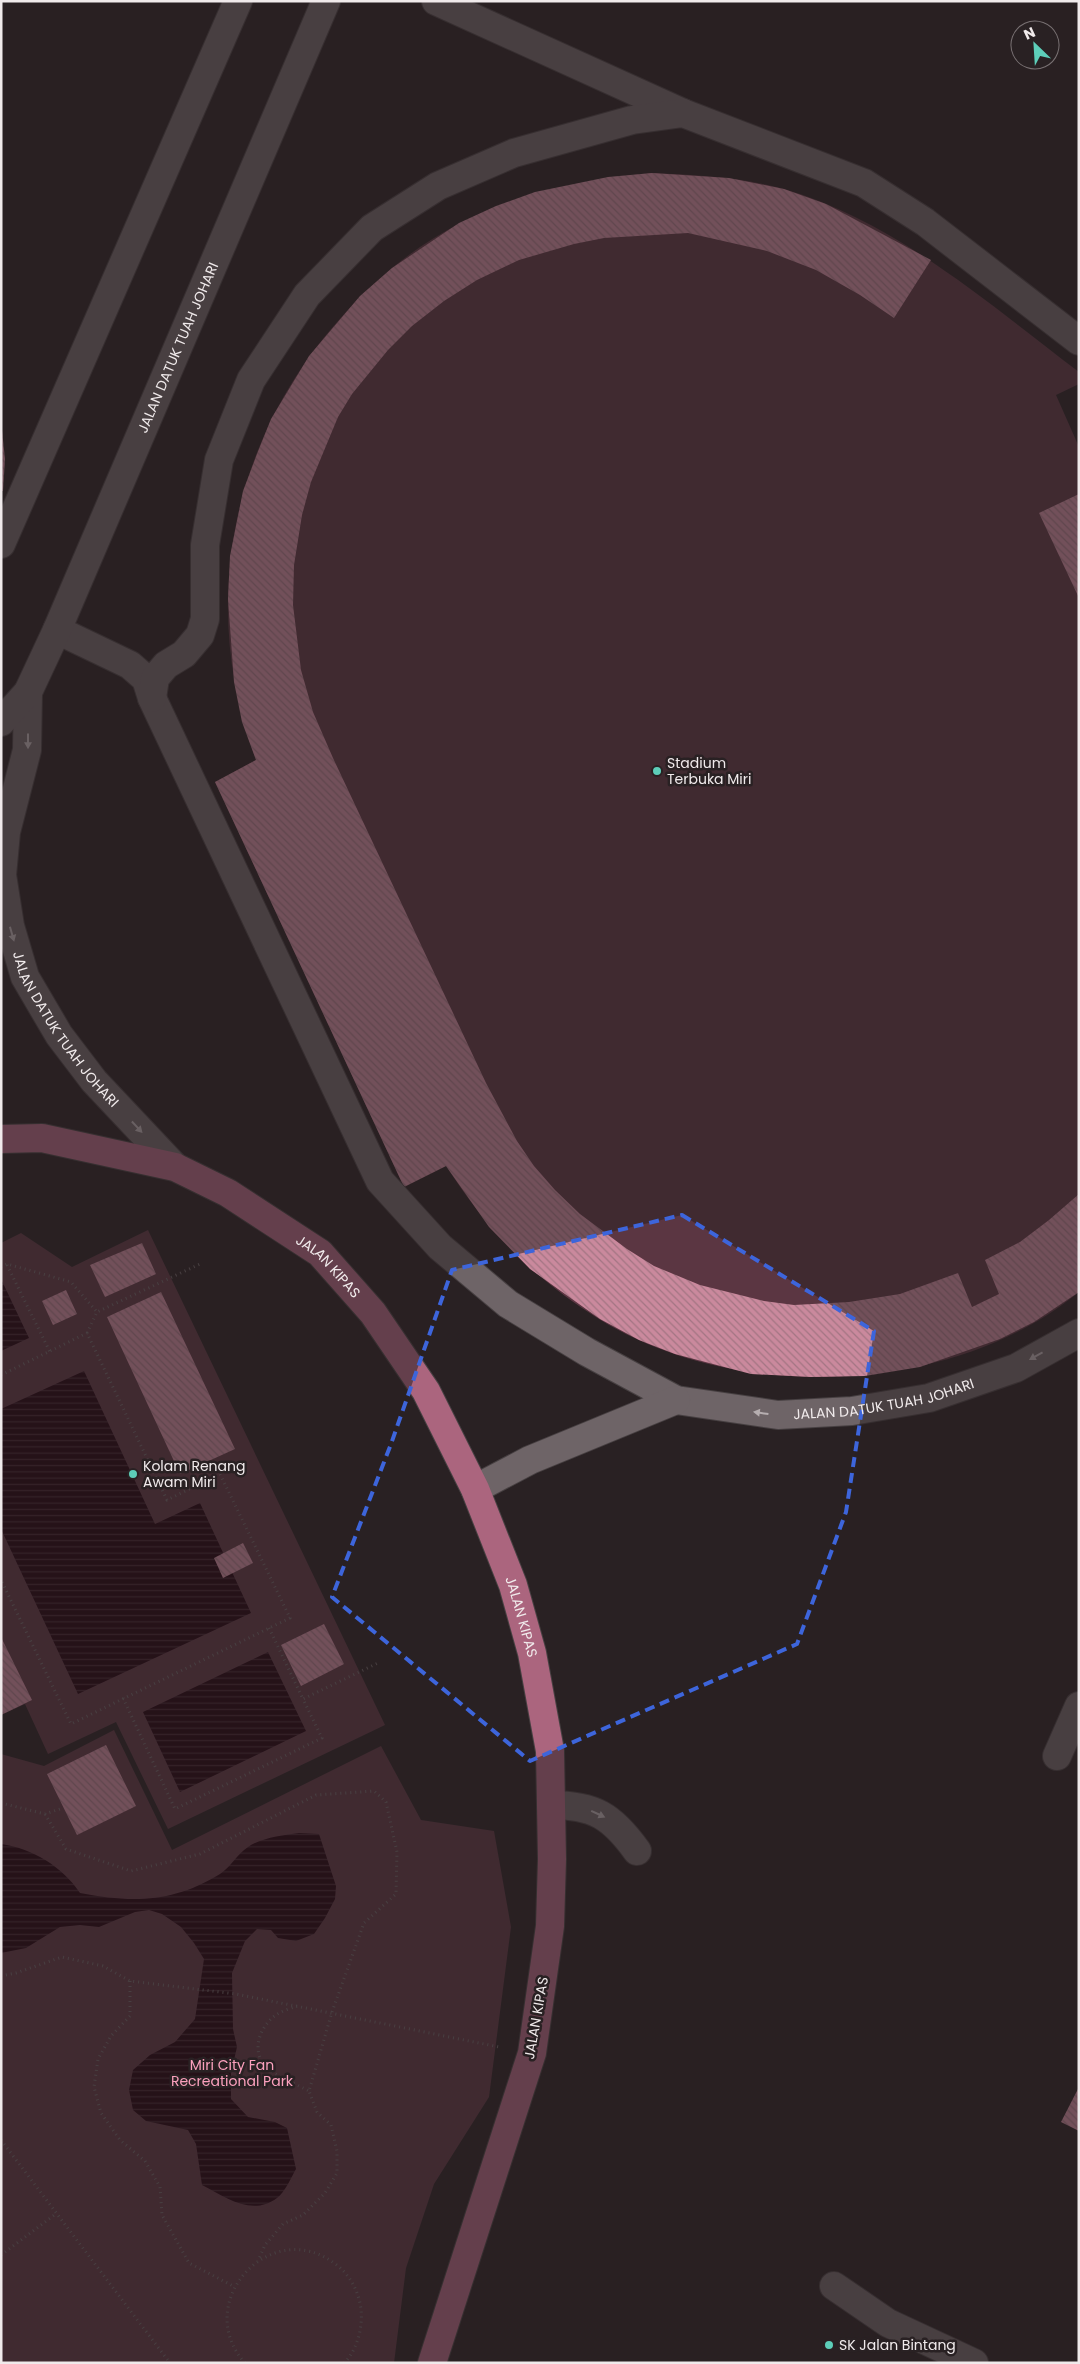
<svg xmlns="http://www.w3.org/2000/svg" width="1080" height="2364" font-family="Poppins,sans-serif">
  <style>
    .green { fill: #5b3642 }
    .water { fill: url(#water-rules) }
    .building { fill: url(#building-back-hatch) }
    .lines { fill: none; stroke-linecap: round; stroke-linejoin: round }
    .minor-casing { stroke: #474042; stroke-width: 30 }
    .major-casing { stroke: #474042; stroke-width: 30 }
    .path { stroke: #6d6567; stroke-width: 3; stroke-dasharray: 1 4; stroke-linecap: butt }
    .minor { stroke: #6e6467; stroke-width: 28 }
    .major { stroke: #ab657e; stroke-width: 28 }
    .oneway { fill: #b6aeb0 }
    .marked { fill: none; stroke: #3d65db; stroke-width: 4; stroke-dasharray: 10 6; stroke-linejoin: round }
    .poi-dot { fill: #5dceb9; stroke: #292123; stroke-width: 2 }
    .labels { text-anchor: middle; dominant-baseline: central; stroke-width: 5; stroke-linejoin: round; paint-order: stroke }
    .street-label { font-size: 14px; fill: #f0eaeb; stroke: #292123 }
    .poi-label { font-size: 14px; fill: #f0eaeb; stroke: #292123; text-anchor: start }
    .park-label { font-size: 14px; fill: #fba0bd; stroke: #292123 }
  </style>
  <defs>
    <pattern id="water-rules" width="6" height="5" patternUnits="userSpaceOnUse" patternTransform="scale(1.25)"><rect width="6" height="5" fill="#21000d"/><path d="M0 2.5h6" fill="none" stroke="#422530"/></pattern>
    <pattern id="building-back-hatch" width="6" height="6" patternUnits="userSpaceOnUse" patternTransform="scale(1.25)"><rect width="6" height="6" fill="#ca899d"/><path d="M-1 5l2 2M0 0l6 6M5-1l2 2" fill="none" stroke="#a37583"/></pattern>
  </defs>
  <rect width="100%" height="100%" fill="#292123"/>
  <path class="green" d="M652,173C696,175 741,177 784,189C895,221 989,304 1079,372V384L1056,395L1079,447V1292C952,1396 737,1404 599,1319C532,1277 489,1232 446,1166L404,1187L215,782L256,760C199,607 230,443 338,321C372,282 414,246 461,223C522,192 585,180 652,173Z
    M148,1230L385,1725L168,1829L116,1722L48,1754L25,1704L1,1715V1243L21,1233L72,1267Z
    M114,1730L172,1850L381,1746L421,1820L494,1831L511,1927L489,2097L434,2184L406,2268L394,2363H1V1754L44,1766Z"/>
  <path class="water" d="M1,1279L29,1338L1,1351Z
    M84,1371L155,1524L200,1503L251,1613L78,1694L1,1529V1409Z
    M268,1652L306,1731L180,1792L143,1712Z
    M299,1833L319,1834L336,1886L335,1899L325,1918L314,1934L296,1941L278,1938L271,1930L257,1929L245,1941L232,1973L233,2029L237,2047L231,2073V2099L248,2117L275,2122L287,2128L296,2169C291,2178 285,2192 277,2198C252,2217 225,2197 202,2185L196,2144L188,2130L146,2121L133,2110L129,2090L133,2070L150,2055L175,2042L195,2019L204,1959L194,1943L181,1927L162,1914L149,1910L135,1912L99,1927L80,1925L60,1927L26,1948L1,1953V1844C32,1848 63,1867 80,1893C132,1903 173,1903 220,1874C231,1867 237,1854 248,1847C261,1838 283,1835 299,1833Z"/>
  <path class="building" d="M652,173L729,178L784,189L826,204L931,260L894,318L860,295L816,270L767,251L688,233L604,238L574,244L519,260L477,280L444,301L412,326L388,350L352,394L338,417L311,482L302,515L294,565L293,605L301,670L313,712L333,758L486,1083L517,1141L534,1166L555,1190L580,1214L627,1249L654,1266L700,1285L764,1301L794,1305L849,1302L900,1294L958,1273L972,1307L999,1294L985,1260L1020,1242L1049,1220L1079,1194V1292L1034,1322L1000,1339L920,1367L865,1376L811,1377L751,1374L675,1354L639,1340L600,1319L530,1269L489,1227L446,1166L404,1187L215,782L256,760L242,722L234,682L228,599L230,556L243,491L257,454L271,419L309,356L360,296L392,268L459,223L496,206L535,192L608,177Z
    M1,421L5,459L3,491H1Z
    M1079,494V598L1039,513Z
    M142,1243L156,1274L105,1297L90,1265Z
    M66,1290L77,1314L53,1325L42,1301Z
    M161,1292L235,1449L180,1474L107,1317Z
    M243,1543L253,1563L223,1578L214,1558Z
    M324,1624L344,1664L301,1686L281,1645Z
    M1,1637L32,1700L1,1715Z
    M106,1745L136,1806L77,1835L47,1774Z
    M1079,2087V2131L1061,2122Z"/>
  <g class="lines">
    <g class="minor-casing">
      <g id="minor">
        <path d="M436,1L683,113"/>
        <path d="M1,544L238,1"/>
        <path id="s1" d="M57,630L130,665L146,679L152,698L380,1181L440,1247L508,1304L587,1352L676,1400L778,1415L852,1411L929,1398L1016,1368L1079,1333"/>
        <path id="s2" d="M28,692L27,750L6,832L2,875L10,926L25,977L59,1035L94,1081L175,1167"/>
        <path d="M152,698L155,678L166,665L184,654L200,635L205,619V545L219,460L251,380L307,295L372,228L438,186L514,153L632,120L683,113L864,183L925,222L1079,341"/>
        <path id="s3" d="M1,722L28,692L57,630L326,1"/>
        <path d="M475,1489L530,1460L676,1400"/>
        <path d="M1057,1756L1079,1706"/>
        <path d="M551,1805C594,1805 612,1816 637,1851"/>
        <path d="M834,2286L888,2323L974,2363"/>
      </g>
    </g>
    <g class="major-casing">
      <g id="major">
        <path id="s4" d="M1,1139L42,1138L175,1167L228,1193L320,1253L373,1313L426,1391L475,1489L513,1585L532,1653L550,1751L552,1859L550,1926L532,2053L432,2363"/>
      </g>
    </g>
    <path class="path" d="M7,1265L50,1352
      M1,1267L7,1264L71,1282L97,1312
      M87,1333L97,1312L200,1264
      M1,1375L87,1333L167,1500L220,1474L290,1618L71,1724L1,1580
      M269,1628L303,1699
      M123,1698L175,1809L322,1738L303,1699L380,1662
      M1,1803L45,1814L63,1808
      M45,1814L66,1849L131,1871L200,1854L316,1795L374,1791L386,1802L397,1852L396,1894L364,1923L332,2012L309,2091L317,2112L331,2125L337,2151V2173L325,2193L303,2215L283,2224L265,2245L258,2261
      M1,1976L16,1973L62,1957L103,1966L130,1981L236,1994L499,2047
      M130,1981V2016L111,2036L98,2059L94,2087L101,2113L120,2140L145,2161L160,2187L162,2215L189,2263L235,2287
      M297,2006C291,2008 282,2011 276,2015C260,2026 251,2050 265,2066C273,2075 298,2085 309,2091
      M1,2140L170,2363
      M1,2255L57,2213
      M245,2363C191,2303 270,2216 334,2263C348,2273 356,2286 360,2303C364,2323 359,2348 344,2363"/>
    <use href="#minor" class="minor"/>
    <use href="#major" class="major"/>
  </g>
  <defs><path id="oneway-solid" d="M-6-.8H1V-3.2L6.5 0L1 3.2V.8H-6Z" transform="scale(1.25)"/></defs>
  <g class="oneway">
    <use href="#oneway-solid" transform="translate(28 741) rotate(90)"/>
    <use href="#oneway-solid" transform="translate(12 934) rotate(74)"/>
    <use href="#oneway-solid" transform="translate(137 1127) rotate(47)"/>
    <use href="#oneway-solid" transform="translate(1036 1356) rotate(151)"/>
    <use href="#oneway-solid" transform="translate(761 1413) rotate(-172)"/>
    <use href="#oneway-solid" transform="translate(598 1814) rotate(25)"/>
  </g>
  <path d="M0 0H1080V2364H0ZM682,1215L874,1331L846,1512L797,1644L530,1761L332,1597L391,1444L452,1270Z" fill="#292123" fill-opacity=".55" fill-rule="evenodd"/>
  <path class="marked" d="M682,1215L874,1331L846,1512L797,1644L530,1761L332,1597L391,1444L452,1270Z"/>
  <g class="poi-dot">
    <circle cx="657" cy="771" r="5"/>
    <circle cx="133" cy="1474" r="5"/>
    <circle cx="829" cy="2345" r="5"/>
  </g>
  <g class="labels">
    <g class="street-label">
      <text stroke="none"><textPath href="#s3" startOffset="416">JALAN DATUK TUAH JOHARI</textPath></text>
      <text stroke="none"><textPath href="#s2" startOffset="356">JALAN DATUK TUAH JOHARI</textPath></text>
      <text stroke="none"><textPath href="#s4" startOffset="361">JALAN KIPAS</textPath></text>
      <text stroke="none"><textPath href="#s1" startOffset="1238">JALAN DATUK TUAH JOHARI</textPath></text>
      <text stroke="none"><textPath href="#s4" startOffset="766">JALAN KIPAS</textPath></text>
      <text transform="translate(536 2018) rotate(-80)">JALAN KIPAS</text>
    </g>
    <g class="poi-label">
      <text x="667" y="763">Stadium<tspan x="667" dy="16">Terbuka Miri</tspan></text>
      <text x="143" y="1466">Kolam Renang<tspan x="143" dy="16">Awam Miri</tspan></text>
      <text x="839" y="2345">SK Jalan Bintang</text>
    </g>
    <g class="park-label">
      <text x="232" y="2065">Miri City Fan<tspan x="232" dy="16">Recreational Park</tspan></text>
    </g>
  </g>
  <rect width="1080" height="2364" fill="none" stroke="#f0eaeb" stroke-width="5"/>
  <g transform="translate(1035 45) rotate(335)"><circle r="24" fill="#292123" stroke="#797173"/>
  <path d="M0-4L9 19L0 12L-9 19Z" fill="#5dceb9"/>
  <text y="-8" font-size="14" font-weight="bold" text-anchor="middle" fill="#f0eaeb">N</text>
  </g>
</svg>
